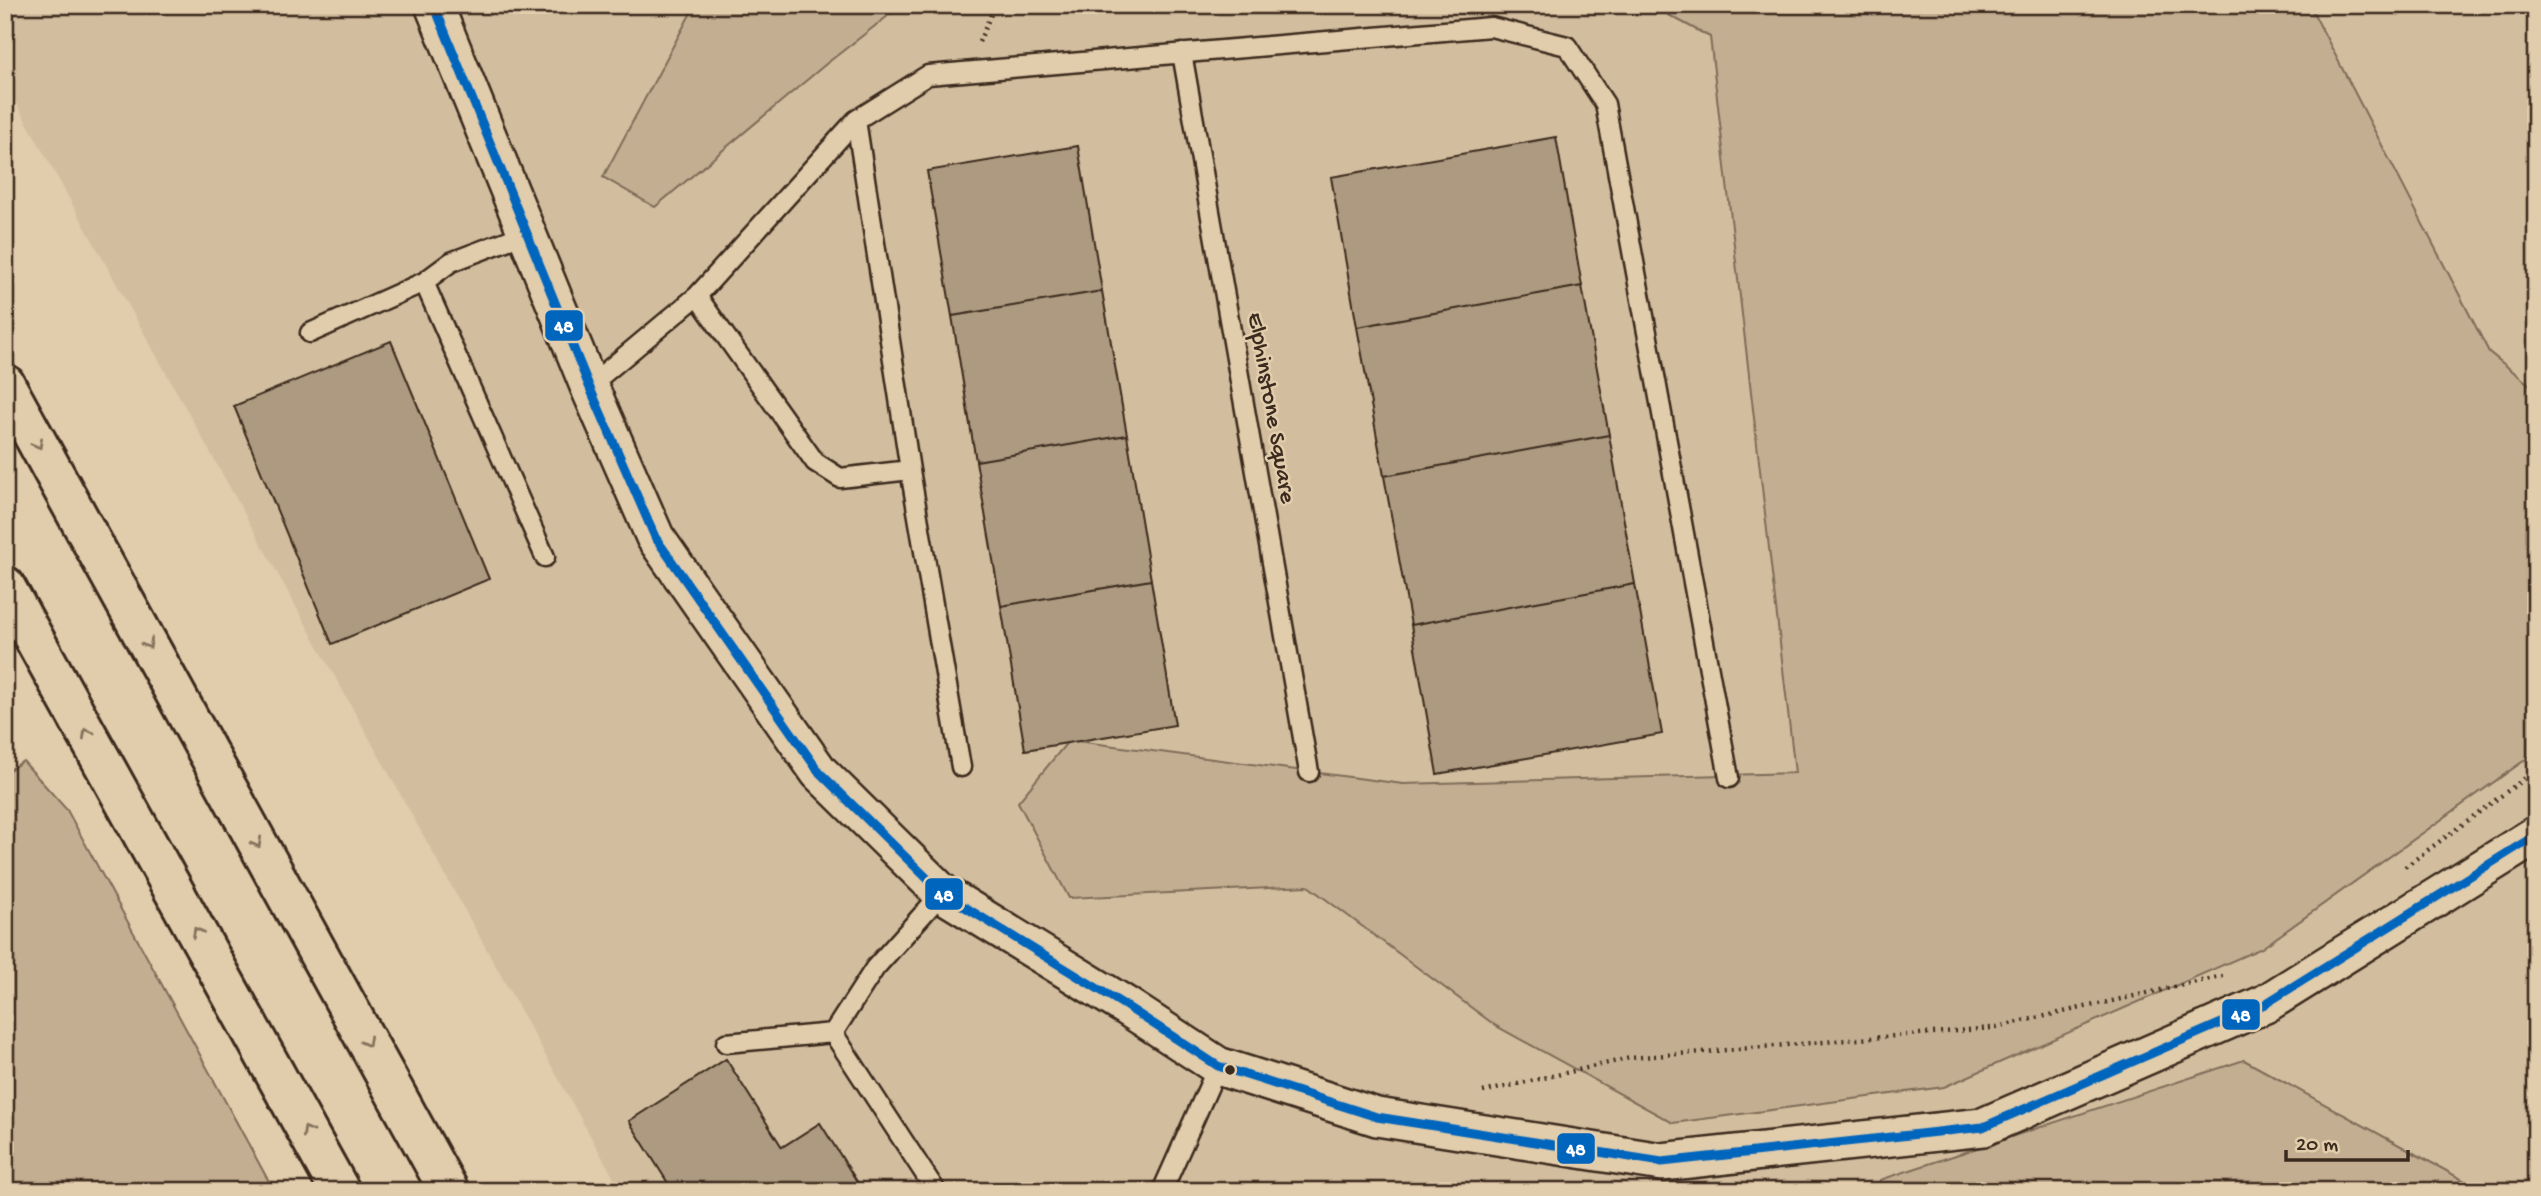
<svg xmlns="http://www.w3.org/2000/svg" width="2541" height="1196" font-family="'Gochi Hand',sans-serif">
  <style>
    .built { fill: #d2bd9e }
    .green { fill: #c3ae91; stroke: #7f6c58; stroke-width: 2 }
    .building { fill: #ae9a80; stroke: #3b2a1e; stroke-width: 2 }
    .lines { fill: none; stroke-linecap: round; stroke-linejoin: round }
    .lane-casing { stroke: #3b2a1e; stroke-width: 23 }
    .street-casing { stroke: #3b2a1e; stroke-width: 42 }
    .highway-casing { stroke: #3b2a1e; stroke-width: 44 }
    .path { stroke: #3b2a1e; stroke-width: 4.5; stroke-dasharray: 2 5; stroke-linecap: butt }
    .lane { stroke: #e1ccab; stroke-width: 18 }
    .street { stroke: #e1ccab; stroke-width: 37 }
    .highway { stroke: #e1ccab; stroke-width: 38 }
    .bus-1-casing { stroke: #e1ccab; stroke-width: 14 }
    .bus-1 { stroke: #0065bd; stroke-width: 9 }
    .oneway { stroke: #86735d }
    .bus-dot { fill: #3b2a1e; stroke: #e1ccab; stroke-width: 2.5 }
    .labels { text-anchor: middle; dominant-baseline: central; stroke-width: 5; stroke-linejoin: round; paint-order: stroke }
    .street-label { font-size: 24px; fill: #3b2a1e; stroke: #e1ccab }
    .line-badge { stroke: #e1ccab; stroke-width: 2.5 }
    .badge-label { font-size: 19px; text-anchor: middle; font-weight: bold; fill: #fff }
  </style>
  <rect width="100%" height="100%" fill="#e1ccab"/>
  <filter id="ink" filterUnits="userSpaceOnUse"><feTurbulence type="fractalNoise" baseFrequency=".0143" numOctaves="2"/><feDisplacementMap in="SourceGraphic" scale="14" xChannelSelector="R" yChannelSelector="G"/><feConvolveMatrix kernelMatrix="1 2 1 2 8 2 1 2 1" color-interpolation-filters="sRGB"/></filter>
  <g filter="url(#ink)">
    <path class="built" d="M5,5H2536V1191H621L5,83Z"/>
    <path class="green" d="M695,5H902L826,64L655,207L603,177Z
      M1650,5H2315L2313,12L2489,352L2536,390V752L2262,948L1944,1087L1673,1123L1496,1026L1308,886L1069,898L1018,802L1069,740L1403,784L1795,773L1710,37Z
      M23,761L67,810L274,1191H5V773Z
      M2244,1060L2483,1191H1878L1880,1180Z"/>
    <path class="building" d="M1556,137L1582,286L1357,327L1331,177Z
      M1078,146L1102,291L952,316L927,171Z
      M1582,286L1609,435L1384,476L1357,327Z
      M1102,291L1127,435L976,461L952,316Z
      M391,341L489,579L332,644L234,406Z
      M1127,435L1151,580L1001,606L976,461Z
      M1609,435L1635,584L1411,625L1384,476Z
      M1151,580L1175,725L1025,750L1001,606Z
      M1635,584L1662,734L1437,774L1411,625Z
      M726,1059L782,1147L820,1123L863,1191H673L629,1121Z"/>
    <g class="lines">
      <g class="lane-casing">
        <path id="lane" d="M1182,53L1309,772
          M856,120L910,470L961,767
          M527,233L451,262L424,282L545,557
          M697,296L815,462L840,478L910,470
          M310,333L424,282
          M589,386L697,296L856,120L928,75L1491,27L1567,46L1605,104L1729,778
          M726,1043L833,1033
          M936,1191L833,1033L875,968L942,893
          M1162,1191L1218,1066"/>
      </g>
      <g class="street-casing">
        <path id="street" d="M434,5L589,386L655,537L819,772L942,893L1126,1006L1218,1066L1377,1117L1662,1162L1983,1127L2265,1004L2536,835"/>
      </g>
      <g class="highway-casing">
        <path id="highway" d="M5,384L449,1191
          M5,586L340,1191"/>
      </g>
      <path class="path" d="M979,42L995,5
        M2405,867L2536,770
        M1483,1092L1630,1058L1992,1028L2223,976"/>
      <use href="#lane" class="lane"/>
      <use href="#street" class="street"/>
      <use href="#highway" class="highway"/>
      <g class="bus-1-casing">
        <path id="bus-1" d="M434,5L589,386L655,537L819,772L942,893L1126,1006L1218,1066L1377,1117L1662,1162L1983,1127L2265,1004L2536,835"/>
      </g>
      <use href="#bus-1" class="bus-1"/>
    </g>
    <defs><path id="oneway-chevron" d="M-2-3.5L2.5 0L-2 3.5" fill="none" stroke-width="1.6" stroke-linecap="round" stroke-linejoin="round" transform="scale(1.75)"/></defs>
    <g class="oneway">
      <use href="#oneway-chevron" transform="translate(38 444) rotate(61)"/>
      <use href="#oneway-chevron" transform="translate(148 644) rotate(61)"/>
      <use href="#oneway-chevron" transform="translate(87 733) rotate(-119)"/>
      <use href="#oneway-chevron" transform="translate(257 843) rotate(61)"/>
      <use href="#oneway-chevron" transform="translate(197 932) rotate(-119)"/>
      <use href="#oneway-chevron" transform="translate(367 1042) rotate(61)"/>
      <use href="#oneway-chevron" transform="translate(307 1131) rotate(-119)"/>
    </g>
  </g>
  <circle class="bus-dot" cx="1230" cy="1070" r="6"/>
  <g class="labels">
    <g class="street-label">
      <text transform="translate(1270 408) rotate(80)">Elphinstone Square</text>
    </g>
  </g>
  <g class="line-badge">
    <rect x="544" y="309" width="40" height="33" rx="7" fill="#0065bd"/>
    <rect x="924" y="877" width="40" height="34" rx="7" fill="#0065bd"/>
    <rect x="2221" y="998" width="40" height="33" rx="7" fill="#0065bd"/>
    <rect x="1556" y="1132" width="40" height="33" rx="7" fill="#0065bd"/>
  </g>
  <g class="badge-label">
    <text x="564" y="332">48</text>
    <text x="944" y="901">48</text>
    <text x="2241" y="1021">48</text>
    <text x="1576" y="1155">48</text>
  </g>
  <rect width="2541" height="1196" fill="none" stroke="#e1ccab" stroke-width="28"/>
  <rect x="14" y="14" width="2513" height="1168" fill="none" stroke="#3b2a1e" stroke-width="2.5" filter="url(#ink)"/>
  <path d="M2286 1150v10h122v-10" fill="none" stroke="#3b2a1e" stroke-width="3.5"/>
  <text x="2296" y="1150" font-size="21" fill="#3b2a1e" stroke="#e1ccab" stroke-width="5" paint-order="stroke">20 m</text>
</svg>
